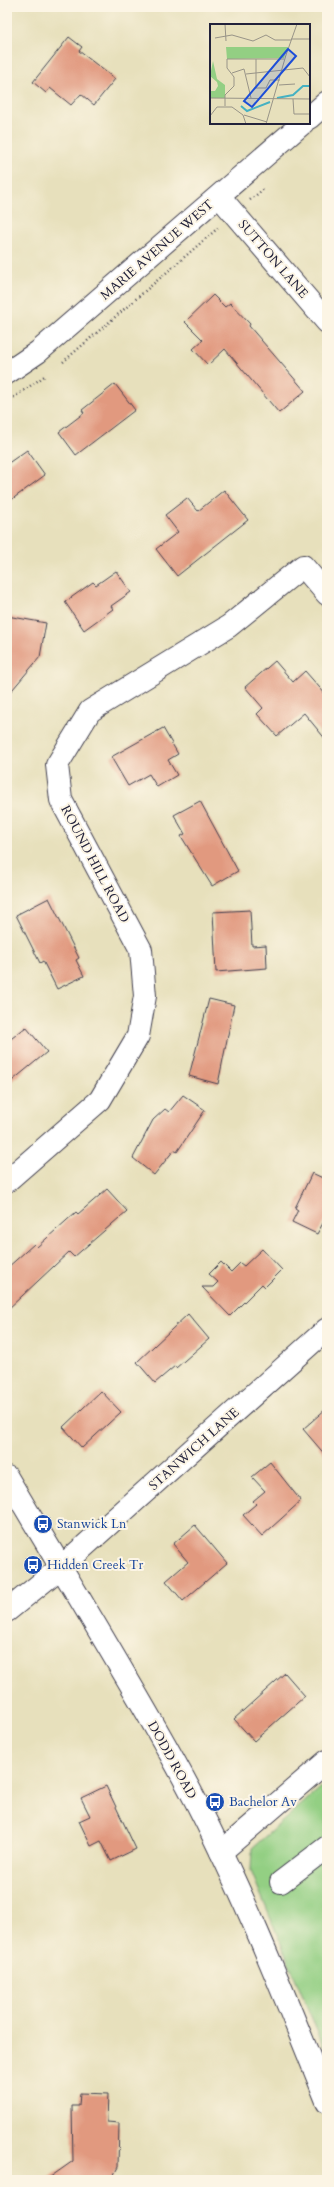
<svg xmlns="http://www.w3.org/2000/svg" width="334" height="2187" font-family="Cardo,serif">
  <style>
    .green { fill: #93cf83; stroke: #5a785f }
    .building { fill: #e1997f }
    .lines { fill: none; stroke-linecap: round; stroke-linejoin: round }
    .minor-casing { stroke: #403e4e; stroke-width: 24 }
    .major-casing { stroke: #403e4e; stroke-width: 24 }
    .path { stroke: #403e4e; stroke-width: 2.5; stroke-dasharray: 1 3; stroke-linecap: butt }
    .minor { stroke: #fff; stroke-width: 22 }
    .major { stroke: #fff; stroke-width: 22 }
    .labels { text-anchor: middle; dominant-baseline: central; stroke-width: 4; stroke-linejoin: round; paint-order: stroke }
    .street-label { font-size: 13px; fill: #22223b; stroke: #fcf5e5 }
    .transit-label { font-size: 13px; fill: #164399; stroke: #fcf5e5; text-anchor: start }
    .inset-river { fill: none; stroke: #45b1c2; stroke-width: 2 }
    .inset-road { fill: none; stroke: #989488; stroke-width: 1 }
    .view { fill: #1d4ed8; fill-opacity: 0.15; stroke: #1d4ed8; stroke-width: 2 }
    .inset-edge { fill: none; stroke: #22223b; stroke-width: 2 }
  </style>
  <rect width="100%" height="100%" fill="#fcf5e5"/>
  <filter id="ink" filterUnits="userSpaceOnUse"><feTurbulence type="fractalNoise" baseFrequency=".025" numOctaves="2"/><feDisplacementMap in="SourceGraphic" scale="8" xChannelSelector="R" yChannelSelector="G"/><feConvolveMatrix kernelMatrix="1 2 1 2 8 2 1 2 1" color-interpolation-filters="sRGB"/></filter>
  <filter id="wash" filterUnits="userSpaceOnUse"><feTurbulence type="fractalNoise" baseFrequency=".012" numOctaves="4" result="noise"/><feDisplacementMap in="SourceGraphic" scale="16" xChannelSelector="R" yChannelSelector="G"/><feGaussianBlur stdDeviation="0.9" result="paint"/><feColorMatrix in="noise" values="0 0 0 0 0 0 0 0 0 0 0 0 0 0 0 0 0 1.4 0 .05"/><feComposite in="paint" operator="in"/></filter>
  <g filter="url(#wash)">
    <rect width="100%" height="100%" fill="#e7e0bc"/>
    <path class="green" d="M327,1782V2055L251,1871L252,1848Z"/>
    <g id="blocks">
      <path class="building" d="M69,37L82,47L79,51L115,79L94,105L81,94L71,105L50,88L46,93L33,82Z
        M213,295L225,307L230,303L250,324L249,326L305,391L279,413L225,349L208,365L193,349L203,340L185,322Z
        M115,384L135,410L76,455L59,432L84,413L82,410Z
        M27,450L45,475L7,503V464Z
        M224,490L248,520L177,576L156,549L178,532L165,515L187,498L198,511Z
        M116,571L131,592L111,606L113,609L84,630L65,602L93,582L96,585Z
        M7,616L46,623L40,657L7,696Z
        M275,661L293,682L305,671L327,696V741L304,713L277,736L257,714L263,708L245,687Z
        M163,728L178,754L168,760L177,775L157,787L149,774L128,786L111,757Z
        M200,801L238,871L212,886L181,836L185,834L174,815Z
        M49,898L79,958L76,960L84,976L57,989L43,961L40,963L16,915Z
        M250,910L252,946L266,945L267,968L216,972L213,912Z
        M209,999L234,1005L218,1084L189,1076Z
        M26,1027L47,1052L7,1085V1042Z
        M183,1095L205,1110L177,1152L174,1150L154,1175L133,1158L153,1120L165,1109L169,1112Z
        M312,1173L327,1180V1216L317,1234L292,1222L298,1210L295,1208Z
        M107,1189L127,1211L74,1257L69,1252L7,1310V1268L34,1244L37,1247L76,1212L78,1214Z
        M262,1249L282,1270L265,1287L262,1284L230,1316L202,1287H213L218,1282L209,1274L221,1262L231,1272L240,1263L244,1266Z
        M188,1314L209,1339L176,1368L175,1366L155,1383L137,1362Z
        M101,1391L121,1412L82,1448L63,1427Z
        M327,1408V1457L303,1429Z
        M270,1462L301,1501L262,1536L243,1515L256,1504L253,1501L265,1491L252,1477Z
        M195,1525L227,1563L183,1601L166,1581L188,1562L173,1544Z
        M285,1673L305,1696L254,1741L234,1719Z
        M106,1786L136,1849L111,1861L101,1841L91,1846L79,1821L90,1816L81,1798Z
        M80,2093L108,2094L107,2122L119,2123L118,2167L111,2180H46L73,2161L72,2106H79Z"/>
    </g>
  </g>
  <g filter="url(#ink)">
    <use href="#blocks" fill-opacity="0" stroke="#403e4e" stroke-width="1"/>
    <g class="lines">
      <g class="minor-casing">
        <path id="minor" d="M309,118L327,102
          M219,196L327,322
          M7,373L38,352L303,123
          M7,1181L100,1100L138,1036L145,996L141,950L61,800L57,765L90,711L229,626L303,566L327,594
          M7,1611L60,1568L327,1329
          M221,1852L327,1761
          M281,1882L327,1847"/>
      </g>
      <g class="major-casing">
        <path id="major" d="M7,1477C62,1570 119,1662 172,1757C233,1866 280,1984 327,2101"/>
      </g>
      <path class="path" d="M250,200L265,188
        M63,362L218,228
        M7,402L46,375"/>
      <use href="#minor" class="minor"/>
      <use href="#major" class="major"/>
    </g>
  </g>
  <defs>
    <g id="bus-disc" transform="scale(1)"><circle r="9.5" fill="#1a4fb4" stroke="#fcf5e5"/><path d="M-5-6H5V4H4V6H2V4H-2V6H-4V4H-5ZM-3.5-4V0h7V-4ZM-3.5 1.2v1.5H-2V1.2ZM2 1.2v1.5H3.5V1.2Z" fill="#fff"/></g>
  </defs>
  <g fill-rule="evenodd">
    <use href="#bus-disc" x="43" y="1524"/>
    <use href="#bus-disc" x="33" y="1565"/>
    <use href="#bus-disc" x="215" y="1802"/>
  </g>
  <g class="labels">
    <g class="street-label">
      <text transform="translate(157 250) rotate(-41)">MARIE AVENUE WEST</text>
      <text transform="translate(273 259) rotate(49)">SUTTON LANE</text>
      <text transform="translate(95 864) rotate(62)">ROUND HILL ROAD</text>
      <text transform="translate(194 1449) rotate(-42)">STANWICH LANE</text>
      <text transform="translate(172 1760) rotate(61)">DODD ROAD</text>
    </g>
    <g class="transit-label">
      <text x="57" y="1524">Stanwick Ln</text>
      <text x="47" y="1565">Hidden Creek Tr</text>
      <text x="229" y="1802">Bachelor Av</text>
    </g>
  </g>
  <g transform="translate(210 24)">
    <rect width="100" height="100" fill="#e7e0bc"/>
    <path d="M16,23H78L74,34L17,35ZM3,37L7,55L15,61V74H0V67H5L8,62L7,58L0,52Z" fill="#93cf83"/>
    <path class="inset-river" d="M67,74L83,71L93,62H100M31,82L37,87L60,78"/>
    <path class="inset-road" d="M15,0L16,17M5,14L22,11L43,17L56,11L65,16H81M81,15H99M46,35V64H56L60,56H70M22,49L34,45L41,74M36,50L93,44L100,53M69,61L85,60M0,74L100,75M83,75L84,90H100M15,82V71L24,62V53L17,44V35H74M34,91L57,98M0,92L7,83H22L33,91L36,100M56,100L76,31L87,0"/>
    <path class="view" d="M78,25L86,32L42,83L34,77Z"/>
    <rect width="100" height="100" class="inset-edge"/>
  </g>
  <rect width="334" height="2187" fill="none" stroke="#fcf5e5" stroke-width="24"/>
</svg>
